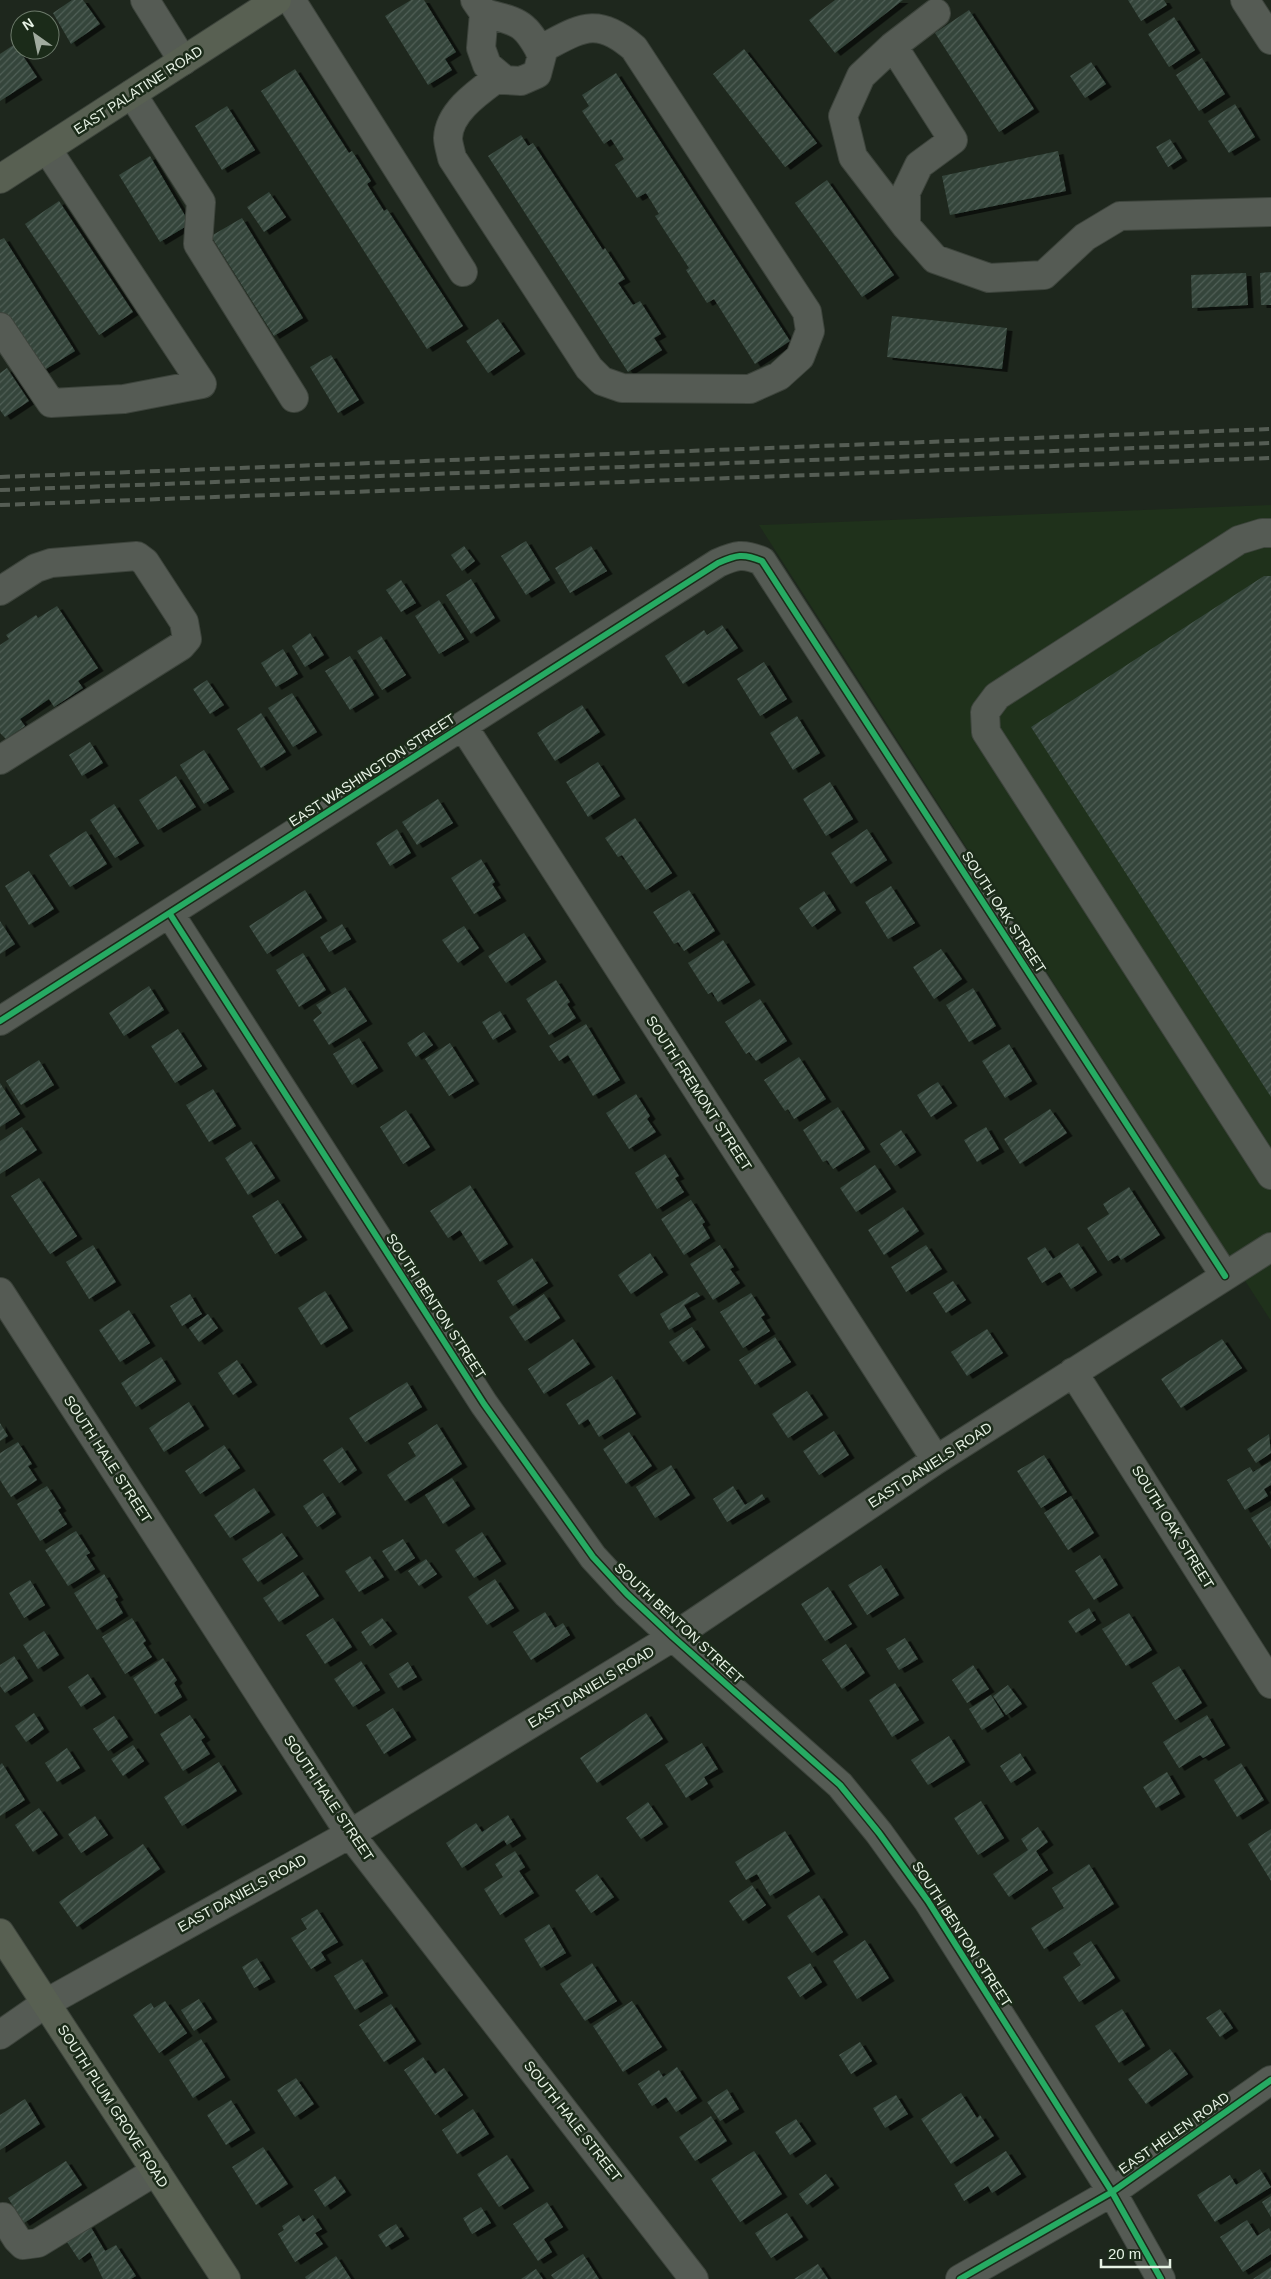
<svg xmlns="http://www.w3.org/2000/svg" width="1271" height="2279" font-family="Arial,sans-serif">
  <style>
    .built { fill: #1f311b }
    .building { fill: url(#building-hatch); filter: url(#shadow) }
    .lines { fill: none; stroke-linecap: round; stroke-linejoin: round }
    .minor-casing { stroke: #3d443c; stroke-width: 30 }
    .major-casing { stroke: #3d443c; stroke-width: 30 }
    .minor { stroke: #555b54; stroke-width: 28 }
    .major { stroke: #586052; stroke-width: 28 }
    .rail { stroke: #555d54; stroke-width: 4; stroke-dasharray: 10 5; stroke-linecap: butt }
    .cycleway-casing { stroke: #1b2b19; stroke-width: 9 }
    .cycleway { stroke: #26ab63; stroke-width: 6 }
    .labels { text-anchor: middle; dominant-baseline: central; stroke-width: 5; stroke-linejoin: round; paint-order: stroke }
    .street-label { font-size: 14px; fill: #e7f2e5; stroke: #1b2b19 }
  </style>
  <defs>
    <pattern id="building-hatch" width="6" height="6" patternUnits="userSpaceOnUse" patternTransform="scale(1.25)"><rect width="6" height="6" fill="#34453b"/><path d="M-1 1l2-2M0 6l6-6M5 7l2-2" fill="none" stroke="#516057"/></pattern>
    <filter id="shadow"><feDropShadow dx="5.5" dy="3" stdDeviation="0" flood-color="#0009"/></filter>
  </defs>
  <rect width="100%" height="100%" fill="#1e271d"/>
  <path class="built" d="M1271,505V1321L759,525Z"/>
  <path class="building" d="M72,0H83L100,24L71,44L53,13Z
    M411,0H424L456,52L445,59L452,70L428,85L385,16Z
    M835,0H903L835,53L809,20Z
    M1128,0H1164L1167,5L1141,21Z
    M969,10L1034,109L999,132L935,33Z
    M1174,17L1195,50L1169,67L1148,34Z
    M15,44L37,77L0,101V54Z
    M744,49L817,143L785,167L713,74Z
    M1202,58L1225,94L1199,111L1176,75Z
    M1091,62L1106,84L1085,98L1070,76Z
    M295,69L349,153L352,151L371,181L367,184L384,211L387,209L463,326L427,349L261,91Z
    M616,73L790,341L755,364L714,299L707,303L686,270L689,268L655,216L659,214L646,193L637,198L615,165L624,159L611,139L604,144L582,111L589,106L582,95Z
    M1235,104L1255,137L1229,153L1208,121Z
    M227,106L255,150L222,170L195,126Z
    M521,135L528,146L533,143L603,250L605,248L625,279L618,283L633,305L640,301L661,334L654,338L662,350L628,372L488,156Z
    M1170,139L1182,158L1168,167L1156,147Z
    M1058,151L1066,191L950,215L942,176Z
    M150,156L190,224L160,242L119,175Z
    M827,180L894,275L862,297L795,203Z
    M269,192L286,217L264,232L247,207Z
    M59,201L133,312L99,335L25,224Z
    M242,218L303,318L274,336L211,236Z
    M4,238L75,351L38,374L0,313V240Z
    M1271,272V305H1261L1260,273Z
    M1246,273L1248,305L1192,308L1191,275Z
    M892,316L1007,328L1002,369L887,357Z
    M498,319L520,351L488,373L466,341Z
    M331,355L359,400L338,413L310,367Z
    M7,368L29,401L5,417L0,410V373Z
    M526,541L550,580L526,595L501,556Z
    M464,546L475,561L462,571L451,555Z
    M591,546L607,571L570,593L555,568Z
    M1264,576H1271V1097L1031,727Z
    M471,579L495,618L471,634L446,595Z
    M401,580L416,603L401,612L386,590Z
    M439,600L464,639L439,654L415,616Z
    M57,606L98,668L78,681L83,688L54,707L49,699L20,719L25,726L6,739L0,733V645L9,639L6,635L36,615L38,618Z
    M722,625L738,648L683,684L665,656L704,630L707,635Z
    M310,633L324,655L305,667L292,646Z
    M381,636L406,675L382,690L357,651Z
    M283,649L298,674L276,687L261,663Z
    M350,656L374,695L350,710L325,671Z
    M764,662L787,699L760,716L737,679Z
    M207,680L224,705L210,714L193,689Z
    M292,693L317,732L293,747L268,708Z
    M582,705L600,732L555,761L537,733Z
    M261,713L286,752L261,768L237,729Z
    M797,716L820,753L793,770L770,733Z
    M90,742L103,763L82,776L69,755Z
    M204,750L229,789L204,804L180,765Z
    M598,762L620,796L588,817L566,782Z
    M176,776L196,807L158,830L139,800Z
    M830,782L853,819L826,836L803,799Z
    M438,799L453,823L417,845L402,822Z
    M114,804L139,843L115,858L90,820Z
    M635,818L672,873L646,890L622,855L618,857L605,838Z
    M397,829L411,853L390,866L376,843Z
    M867,829L887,860L851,884L831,853Z
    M86,831L107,864L70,887L49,855Z
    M481,859L495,882L492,884L501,898L474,914L451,878Z
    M29,871L54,909L29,925L5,886Z
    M891,886L915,923L888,939L865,902Z
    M305,890L322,918L267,954L249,926Z
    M689,890L715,931L684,951L678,942L674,944L653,912Z
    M824,891L836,910L812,927L799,908Z
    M0,921L15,944L0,954Z
    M342,924L351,939L329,952L320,937Z
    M464,926L479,948L458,963L442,940Z
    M524,933L541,959L506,983L488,956Z
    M723,940L750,982L718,1002L712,992L708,994L688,963Z
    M941,949L962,979L934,999L913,967Z
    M303,953L326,990L299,1007L276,970Z
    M556,980L570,1002L567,1004L576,1018L549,1035L526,999Z
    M149,986L164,1010L124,1036L109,1013Z
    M345,987L367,1021L329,1045L313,1020L322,1013L316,1005Z
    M973,988L996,1026L969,1042L946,1005Z
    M760,999L787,1041L756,1061L749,1052L746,1054L725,1022Z
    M500,1011L511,1029L493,1040L482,1022Z
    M586,1024L620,1080L593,1096L568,1055L559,1061L549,1046Z
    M178,1029L202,1066L175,1083L151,1046Z
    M424,1032L433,1045L416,1057L407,1043Z
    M359,1038L378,1068L352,1085L333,1054Z
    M450,1043L474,1081L449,1096L425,1059Z
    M1009,1044L1032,1081L1005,1098L982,1061Z
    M799,1057L826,1099L794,1119L788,1109L785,1111L764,1080Z
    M39,1060L54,1085L21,1105L6,1081Z
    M938,1082L952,1103L931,1117L917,1095Z
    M0,1083L20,1114L0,1127Z
    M213,1089L236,1126L209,1142L186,1105Z
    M636,1094L650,1116L647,1119L656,1132L629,1149L606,1113Z
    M838,1107L865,1149L833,1169L827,1160L823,1162L803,1130Z
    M1050,1109L1067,1133L1020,1164L1004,1139Z
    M406,1110L430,1147L403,1164L380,1127Z
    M22,1127L37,1150L0,1174V1141Z
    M986,1127L999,1149L977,1162L964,1140Z
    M901,1130L916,1152L895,1166L880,1144Z
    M251,1141L275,1178L248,1195L225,1158Z
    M665,1154L679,1176L675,1178L684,1192L657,1209L635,1173Z
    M875,1165L891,1189L856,1212L840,1188Z
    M39,1178L77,1236L50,1254L11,1196Z
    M470,1185L508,1244L480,1262L460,1230L448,1238L430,1211Z
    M1129,1187L1160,1235L1121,1260L1118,1255L1108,1261L1087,1228L1109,1214L1103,1204Z
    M278,1200L302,1237L275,1254L252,1216Z
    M691,1200L705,1222L702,1224L710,1238L684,1255L661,1219Z
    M903,1207L919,1231L884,1255L868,1230Z
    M1078,1243L1097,1272L1071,1289L1060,1272L1042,1283L1027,1258L1045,1247L1053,1259Z
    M93,1245L116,1282L89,1299L66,1262Z
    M720,1245L734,1267L730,1269L740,1283L713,1300L690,1264Z
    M926,1245L942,1269L906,1292L891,1267Z
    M650,1253L663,1272L631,1294L618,1275Z
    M532,1258L548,1283L513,1306L497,1281Z
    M953,1281L966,1300L946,1313L933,1293Z
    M325,1291L348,1328L321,1345L298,1308Z
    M697,1292L700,1296L684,1305L691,1317L669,1330L660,1314Z
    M751,1293L765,1315L761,1317L770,1331L743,1348L720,1312Z
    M190,1294L202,1314L182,1326L170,1306Z
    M544,1294L560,1318L525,1341L509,1317Z
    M129,1310L150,1343L120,1362L99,1330Z
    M208,1314L218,1328L199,1342L189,1328Z
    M692,1327L705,1347L683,1362L669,1342Z
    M987,1329L1003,1353L967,1376L951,1352Z
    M775,1337L791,1362L755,1385L739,1360Z
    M573,1339L590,1364L544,1394L528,1369Z
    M1222,1339L1242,1368L1181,1408L1161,1379Z
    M161,1357L176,1381L136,1407L121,1383Z
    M237,1360L252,1382L233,1395L218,1373Z
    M612,1376L636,1414L599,1437L588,1419L579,1425L566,1404Z
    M407,1382L422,1407L365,1442L349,1418Z
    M807,1391L823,1415L788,1438L772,1414Z
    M189,1402L204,1426L164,1452L149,1428Z
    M0,1423L8,1436L0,1441Z
    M437,1424L462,1464L405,1501L387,1475L416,1456L408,1443Z
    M834,1431L849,1455L819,1475L803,1451Z
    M629,1432L652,1466L626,1484L603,1449Z
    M1269,1434L1271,1453L1256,1463L1247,1449Z
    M18,1442L32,1464L28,1466L37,1480L11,1497L0,1480V1453Z
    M224,1445L240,1468L200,1494L185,1471Z
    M342,1447L357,1470L339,1483L323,1460Z
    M1044,1455L1067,1492L1041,1508L1017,1471Z
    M1271,1461V1485L1264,1489L1268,1496L1245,1510L1227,1480L1250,1467L1253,1472Z
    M671,1465L690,1495L655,1518L636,1487Z
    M452,1478L470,1506L443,1524L425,1495Z
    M47,1486L61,1508L58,1510L67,1524L40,1541L17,1504Z
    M733,1486L745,1505L762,1494L765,1499L727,1522L713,1499Z
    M254,1488L270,1512L230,1538L214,1515Z
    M323,1493L336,1514L317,1527L303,1506Z
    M1071,1496L1094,1533L1068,1550L1044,1513Z
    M1271,1506V1549L1251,1518Z
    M76,1531L90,1553L86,1555L95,1569L68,1586L45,1550Z
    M482,1532L501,1561L474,1578L455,1550Z
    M282,1533L298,1556L258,1582L242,1559Z
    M403,1539L415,1558L395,1571L382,1551Z
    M1100,1555L1118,1585L1094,1600L1075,1571Z
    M370,1556L384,1577L359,1592L345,1571Z
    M426,1559L437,1574L419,1586L408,1571Z
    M881,1565L899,1595L867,1615L848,1585Z
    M303,1572L319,1596L279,1622L263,1598Z
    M104,1574L118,1597L115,1599L123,1613L97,1630L74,1593Z
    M495,1579L514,1608L487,1625L468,1597Z
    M30,1580L45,1605L24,1618L9,1593Z
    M828,1587L852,1624L825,1641L801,1604Z
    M1089,1608L1096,1620L1076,1633L1068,1621Z
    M545,1612L555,1628L563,1623L570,1635L531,1660L513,1632Z
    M1129,1613L1152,1650L1126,1666L1102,1629Z
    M132,1618L146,1641L143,1643L152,1657L125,1674L102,1637Z
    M333,1618L352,1647L325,1664L306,1635Z
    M382,1618L392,1631L370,1646L361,1632Z
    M44,1631L59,1655L38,1669L23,1645Z
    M905,1638L918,1659L899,1670L886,1649Z
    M846,1644L865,1673L842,1689L822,1660Z
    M14,1656L28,1678L5,1693L0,1686V1665Z
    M163,1658L177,1680L174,1683L182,1697L155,1714L133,1678Z
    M361,1661L380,1690L353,1707L334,1679Z
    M408,1662L417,1677L398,1688L389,1674Z
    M973,1665L989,1689L967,1703L952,1680Z
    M1179,1666L1202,1703L1175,1720L1152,1683Z
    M88,1674L101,1694L81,1707L68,1687Z
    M895,1683L919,1720L892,1737L869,1700Z
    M1008,1685L1022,1704L1006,1715L993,1696Z
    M991,1695L1004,1716L982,1730L969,1709Z
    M393,1708L411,1737L384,1754L366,1725Z
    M34,1713L44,1729L26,1742L15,1726Z
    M646,1713L663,1739L597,1783L580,1758Z
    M190,1715L205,1737L201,1740L210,1754L183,1771L160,1734Z
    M1207,1715L1225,1745L1203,1758L1200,1755L1179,1768L1163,1742Z
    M114,1716L128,1737L108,1751L93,1729Z
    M949,1736L965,1762L928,1785L911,1760Z
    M702,1743L718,1769L704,1777L708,1784L686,1798L665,1765Z
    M133,1745L144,1761L123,1776L111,1759Z
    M67,1748L80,1768L57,1782L45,1763Z
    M1020,1753L1031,1770L1011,1783L1000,1766Z
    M219,1762L237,1791L182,1826L164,1797Z
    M2,1763L25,1800L0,1816V1765Z
    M1241,1763L1264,1800L1237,1817L1214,1780Z
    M1167,1772L1180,1794L1156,1808L1143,1787Z
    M981,1801L1004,1838L978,1855L954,1818Z
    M648,1802L663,1824L641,1839L626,1818Z
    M39,1808L58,1835L33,1852L15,1825Z
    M508,1815L521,1836L507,1845L504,1840L462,1868L446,1843L476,1823L482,1832Z
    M95,1816L108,1835L81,1853L68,1834Z
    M1038,1827L1048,1842L1036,1851L1048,1870L1009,1897L993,1874L1028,1850L1021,1839Z
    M1271,1829V1881L1248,1844Z
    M785,1831L810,1871L770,1896L757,1874L746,1880L735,1862Z
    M143,1844L160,1869L77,1927L59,1902Z
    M515,1851L525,1867L519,1871L534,1893L500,1915L484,1889L503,1877L495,1864Z
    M1089,1864L1114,1904L1044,1949L1031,1928L1064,1908L1052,1888Z
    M597,1874L614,1897L591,1913L575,1890Z
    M752,1885L766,1905L743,1921L729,1901Z
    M819,1895L843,1932L812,1953L787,1916Z
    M317,1909L338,1942L321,1952L326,1960L311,1969L291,1938L307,1929L301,1919Z
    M549,1924L566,1953L541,1968L524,1939Z
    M865,1940L889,1978L857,1999L833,1961Z
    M1091,1941L1115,1978L1079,2002L1063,1977L1081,1965L1073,1953Z
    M257,1958L270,1979L254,1988L242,1967Z
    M362,1959L383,1993L355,2010L334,1976Z
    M592,1963L617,2001L585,2021L560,1984Z
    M810,1963L822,1982L800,1997L787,1977Z
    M199,1999L212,2019L194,2031L181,2010Z
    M165,2001L187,2033L159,2053L133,2015L151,2003L154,2008Z
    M632,2001L662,2047L623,2072L593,2026Z
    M391,2004L416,2041L384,2062L359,2025Z
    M1122,2009L1145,2046L1119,2063L1095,2026Z
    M1220,2009L1233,2028L1220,2037L1206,2018Z
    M201,2039L225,2077L193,2098L169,2060Z
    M860,2042L872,2061L851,2074L839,2055Z
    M1170,2049L1188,2074L1146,2104L1128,2079Z
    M423,2057L435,2074L444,2068L463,2095L435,2115L404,2070Z
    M677,2067L697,2098L676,2112L666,2097L652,2106L638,2084L659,2070L663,2077Z
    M296,2078L314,2104L295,2117L277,2090Z
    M727,2089L739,2109L720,2121L707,2102Z
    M961,2093L977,2118L980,2115L994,2136L951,2164L921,2119Z
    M896,2095L908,2114L885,2128L873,2108Z
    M25,2099L40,2124L0,2150V2115Z
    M231,2100L250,2130L226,2145L207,2115Z
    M473,2109L489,2134L457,2154L442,2130Z
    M711,2116L727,2141L695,2161L679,2137Z
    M796,2119L811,2141L790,2155L775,2132Z
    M263,2147L288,2184L256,2205L232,2167Z
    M754,2151L782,2194L740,2222L711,2179Z
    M1006,2151L1021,2174L992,2193L988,2186L964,2201L954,2184Z
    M507,2155L529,2188L499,2207L477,2174Z
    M66,2161L82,2185L24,2223L8,2198Z
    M1260,2169L1271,2187L1215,2222L1197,2195L1230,2175L1236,2185Z
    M826,2174L834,2185L807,2205L799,2194Z
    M335,2176L346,2192L325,2207L314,2190Z
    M1271,2196V2217L1262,2202Z
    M547,2202L563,2227L544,2239L552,2252L538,2261L513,2224Z
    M481,2207L491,2223L472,2234L463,2218Z
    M787,2213L803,2237L771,2258L755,2233Z
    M299,2215L303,2222L313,2215L322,2229L315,2233L323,2244L295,2262L278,2234L284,2230L282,2226Z
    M1247,2220L1257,2236L1269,2228L1271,2232V2254L1243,2272L1220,2237Z
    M89,2224L105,2251L116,2245L136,2276L131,2279H103L90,2252L79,2260L65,2239Z
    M396,2224L404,2236L386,2247L378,2235Z
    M583,2254L599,2279H554L551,2275Z
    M336,2256L351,2279H306L305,2277Z
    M818,2264L828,2279H794Z
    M1271,2267V2279H1253Z
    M536,2269L543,2279H521Z"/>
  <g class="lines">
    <g class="minor-casing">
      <path id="minor" d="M145,0L183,61
        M291,0L463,272
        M475,0L484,13L481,48L487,65L505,80L521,81L537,74L542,55C525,22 519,22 484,13
        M1245,0L1271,40
        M936,13L893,46L861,76L843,116L853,157L906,226L935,259L989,278L1044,275L1085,237L1120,216L1271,212
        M893,46L953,140L919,165L906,192V226
        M500,76C480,91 449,111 448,138C448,144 451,152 452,158L589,368L602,381L622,388L750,389L779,376L800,357L810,331L807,312L634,48C595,14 579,30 539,50
        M132,94L201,202L198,244L294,398
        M0,327L51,403L124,399L202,384L47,149
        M1271,533H1262L1239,540L997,696L985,712L986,732L1271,1175
        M0,591L36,568L51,563L137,556L145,562L184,622L187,639L181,646L0,760
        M463,726L936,1460
        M170,914L484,1404L593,1557L627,1594L673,1637L840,1785L879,1833L928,1901L1112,2192L1161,2279
        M0,1021L718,563C736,555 743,553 762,561L1225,1276
        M0,1292L350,1834L694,2279
        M1073,1372L1271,1684
        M0,2035L46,2003L350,1834L673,1637L936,1460L1271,1247
        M3,2217L17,2239L23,2245L38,2243L156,2171
        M960,2279L1112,2192L1271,2080"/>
    </g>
    <g class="major-casing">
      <path id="major" d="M0,179L277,0
        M0,1933L226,2279"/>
    </g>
    <use href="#minor" class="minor"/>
    <use href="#major" class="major"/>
    <path class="rail" d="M0,477L1271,429
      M0,490L1271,443
      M0,505L1271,458"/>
    <g class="cycleway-casing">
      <path id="cycleway" d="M170,914L484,1404L593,1557L627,1594L673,1637L840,1785L879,1833L928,1901L1112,2192L1161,2279
        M0,1021L718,563C736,555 743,553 762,561L1225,1276
        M960,2279L1112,2192L1271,2080"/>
    </g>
    <use href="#cycleway" class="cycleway"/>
  </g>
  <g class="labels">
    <g class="street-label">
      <text transform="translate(138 90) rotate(-33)">EAST PALATINE ROAD</text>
      <text transform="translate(372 770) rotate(-33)">EAST WASHINGTON STREET</text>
      <text transform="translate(1004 912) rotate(57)">SOUTH OAK STREET</text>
      <text transform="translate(699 1093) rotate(57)">SOUTH FREMONT STREET</text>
      <text transform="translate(436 1306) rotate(57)">SOUTH BENTON STREET</text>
      <text transform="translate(108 1459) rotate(57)">SOUTH HALE STREET</text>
      <text transform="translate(930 1465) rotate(-33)">EAST DANIELS ROAD</text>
      <text transform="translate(1173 1527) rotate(58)">SOUTH OAK STREET</text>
      <text transform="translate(679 1623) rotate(43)">SOUTH BENTON STREET</text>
      <text transform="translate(591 1687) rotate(-31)">EAST DANIELS ROAD</text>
      <text transform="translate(329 1798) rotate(56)">SOUTH HALE STREET</text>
      <text transform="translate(242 1893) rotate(-29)">EAST DANIELS ROAD</text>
      <text transform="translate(962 1934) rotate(57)">SOUTH BENTON STREET</text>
      <text transform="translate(113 2106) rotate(57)">SOUTH PLUM GROVE ROAD</text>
      <text transform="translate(573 2121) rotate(52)">SOUTH HALE STREET</text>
      <text transform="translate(1174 2133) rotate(-35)">EAST HELEN ROAD</text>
    </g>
  </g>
  <g transform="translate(35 35) rotate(327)"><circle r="24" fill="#1b2b19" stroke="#6d7b6b"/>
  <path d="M0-4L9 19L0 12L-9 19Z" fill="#a1ab9f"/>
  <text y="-8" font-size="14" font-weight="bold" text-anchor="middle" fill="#e7f2e5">N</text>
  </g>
  <path d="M1101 2259v8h69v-8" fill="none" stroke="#e7f2e5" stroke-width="2.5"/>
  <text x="1108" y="2259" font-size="15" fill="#e7f2e5" stroke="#1b2b19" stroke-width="4" paint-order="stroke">20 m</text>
</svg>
